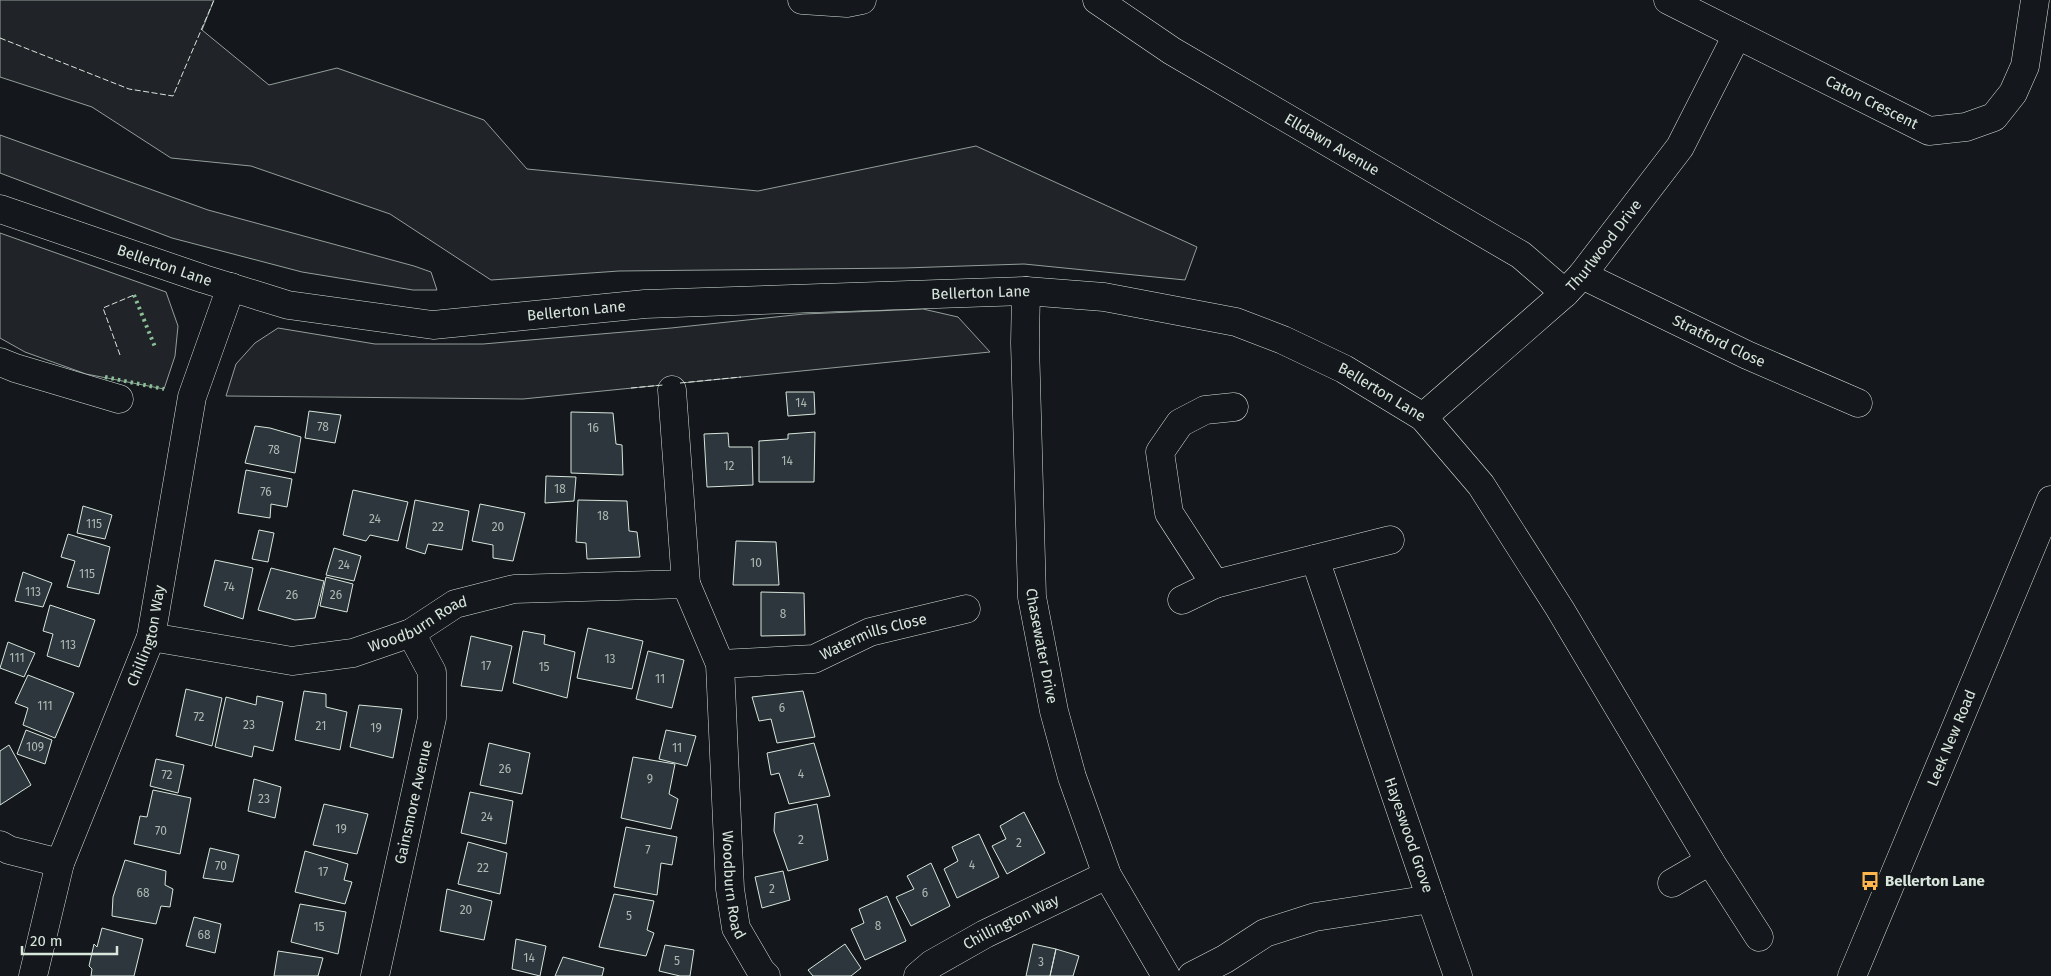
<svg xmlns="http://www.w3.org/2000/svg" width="2051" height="976" font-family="'Fira Sans',sans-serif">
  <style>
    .green { fill: #202428; stroke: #939e99 }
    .building { fill: #2c363c; stroke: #d8e6dc }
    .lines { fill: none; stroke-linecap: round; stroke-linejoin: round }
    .minor-casing { stroke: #d8e6dc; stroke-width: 29 }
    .highway-casing { stroke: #d8e6dc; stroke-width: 29 }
    .minor { stroke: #14181c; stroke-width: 28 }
    .highway { stroke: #14181c; stroke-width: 28 }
    .hedge { stroke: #8ac095; stroke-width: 4; stroke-dasharray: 2.5 4; stroke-linecap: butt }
    .fence { stroke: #d8e6dc; stroke-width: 1; stroke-dasharray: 6 2.5; stroke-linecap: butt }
    .labels { text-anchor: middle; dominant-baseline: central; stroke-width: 4; stroke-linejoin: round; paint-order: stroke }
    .number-label { font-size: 12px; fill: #adbab4 }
    .street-label { font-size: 15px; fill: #d8e6dc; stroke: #14181c }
    .poi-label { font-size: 15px; font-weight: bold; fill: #d8e6dc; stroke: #14181c; text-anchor: start }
  </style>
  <rect width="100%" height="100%" fill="#14181c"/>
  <path class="green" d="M0,0H214L202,30L269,85L337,68L484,120L527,169L758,191L976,146L1197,247L1185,280L1024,264L904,268L619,271L491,280L390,214L251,166L171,158L92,107L0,77Z
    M0,135L208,210L414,266L431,272L437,290H413L302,272L172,238L0,173Z
    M0,233L166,292L178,326L175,356L164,389L86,374L25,352L0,338Z
    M923,309L958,317L990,352L523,399L226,396L236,364L255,343L278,328L375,344H483L671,328L804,314Z"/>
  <path class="building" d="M786,392H814L815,414L788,416Z
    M309,411L341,415L335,443L305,438Z
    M571,412L613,413L616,444L622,445L623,475L571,473Z
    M255,426L270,428L301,437L295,473L245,463Z
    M815,432L814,482H759V441L788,439V434Z
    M728,433L729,447H752L753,485L707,487L704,434Z
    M246,470L292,479L287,507L271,504L270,518L238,513Z
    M546,476L576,477L574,501L545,503Z
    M353,490L408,502L398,541L370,535L366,541L343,535Z
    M415,500L469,511L462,550L428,544L425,554L406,548Z
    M578,500L627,501L629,531L637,532L640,557L587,559L586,543L576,542Z
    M480,504L525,513L513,561L493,558V545L472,541Z
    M83,506L112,515L105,539L77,533Z
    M259,530L274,533L268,562L252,559Z
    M68,534L110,547L99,594L67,587L75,561L61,557Z
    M736,541L776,542L779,585H733Z
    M334,548L361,556L354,581L326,575Z
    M215,560L253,568L243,619L204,606Z
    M271,568L324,581L315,618L295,620L258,610Z
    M23,572L52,583L43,607L15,601Z
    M326,577L353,584L347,612L320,606Z
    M761,592L804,593L805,635L761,636Z
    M50,605L95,620L79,667L47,656L53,634L43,631Z
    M588,628L643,641L632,689L577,678Z
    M523,631L545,635L544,644L575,652L567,698L513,683Z
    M471,636L512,646L502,691L461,686Z
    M8,642L35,653L24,677L0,668Z
    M648,651L684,660L672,708L636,699Z
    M28,675L74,693L55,738L23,725L28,708L15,703Z
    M186,689L222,698L212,746L176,736Z
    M304,691L326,694V707L347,712L340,750L295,740Z
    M803,691L815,737L777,743L771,719L759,721L752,697Z
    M257,696L283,702L273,751L254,746L252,757L215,747L226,697L256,705Z
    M359,705L402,709L393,758L350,747Z
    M26,730L52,740L45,764L17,754Z
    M666,730L696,736L687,766L659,759Z
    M489,743L530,753L522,794L480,785Z
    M814,743L830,796L789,804L779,773L771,775L767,753Z
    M9,745L31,785L0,805V751Z
    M633,757L675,764L669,794L678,799L671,829L621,818Z
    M156,759L184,765L178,793L150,786Z
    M254,779L281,787L275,818L248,811Z
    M153,790L191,798L180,854L134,844L140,816L147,817Z
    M470,792L513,801L506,844L461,833Z
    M324,804L368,814L357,854L313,845Z
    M817,804L828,860L788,871L774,831L775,813Z
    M1024,812L1045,853L1007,874L992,846L1006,839L1000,826Z
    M626,827L677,837L672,865L661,863L657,895L614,887Z
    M979,834L999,877L957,898L944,869L958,861L952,847Z
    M468,842L507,853L500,894L458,884Z
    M210,848L239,855L233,882L203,878Z
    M305,851L348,864L344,880L352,882L345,904L295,892Z
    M125,860L166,871L165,885L173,889L170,907L161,906L156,924L112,916L113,897Z
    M931,863L950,906L911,926L896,897L914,889L907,876Z
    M783,871L790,900L762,908L755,877Z
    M447,889L492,901L484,940L440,931Z
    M614,894L654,901L647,930L654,933L646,956L599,947Z
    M887,896L906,941L865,960L851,929L864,923L859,909Z
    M300,904L346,912L338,954L291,942Z
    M194,917L221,924L215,953L186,946Z
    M102,928L143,939L134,976H91L92,969L89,966L94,944L97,947Z
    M516,939L546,946L540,976L512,969Z
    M845,944L861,968L851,976H813L808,970Z
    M1033,944L1056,949L1050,976H1026Z
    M665,945L694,950L690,976H680L659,971Z
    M1056,949L1079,956L1073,976H1050Z
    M278,951L323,958L318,976H274Z
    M563,957L604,968L602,976H555Z"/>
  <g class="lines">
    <g class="minor-casing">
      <g id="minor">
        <path d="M802,0L847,3L862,0"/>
        <path id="s1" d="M1097,0L1172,51L1521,255L1565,293"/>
        <path id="s2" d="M1668,0L1929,131L1966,127L1994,117L2013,93L2025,66L2035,0"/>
        <path id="s3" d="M0,209L204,279L288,305L433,325L645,304L1026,291L1104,297L1236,322L1283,340L1344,369L1423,417L1481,485L1560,609L1710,861L1759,937"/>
        <path id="s4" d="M1582,275L1747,355L1858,403"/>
        <path id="s5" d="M1026,291L1025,343L1032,597L1054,711L1072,777L1107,875L1166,976"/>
        <path d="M0,362L15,368L119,399"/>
        <path d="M672,390L686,584"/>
        <path id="s6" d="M1423,417L1565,293L1582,275L1680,147L1737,35"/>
        <path d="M1215,584L1169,513L1160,452L1180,423L1205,410L1234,407"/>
        <path d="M1182,600L1215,584L1390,540"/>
        <path id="s7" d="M151,637L292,661L353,653L411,633L455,604L514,589L686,584L720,664L730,889L736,928L761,971L766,976"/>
        <path id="s8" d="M720,664L814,659L870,632L966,609"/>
        <path d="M0,845L9,850L60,863"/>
        <path d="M1672,883L1710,861"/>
        <path d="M1431,899L1458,976"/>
        <path id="s9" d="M33,976L60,863L151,637L192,397L231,287"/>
        <path id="s10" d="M375,976L432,718V672L411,633"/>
        <path id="s11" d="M918,976L932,964L985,934L1107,875"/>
        <path d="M1192,976L1225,959L1265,933L1315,917L1431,899L1315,559"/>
      </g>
    </g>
    <g class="highway-casing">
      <g id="highway">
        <path id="s12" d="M1852,976L2051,500"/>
      </g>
    </g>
    <use href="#minor" class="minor"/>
    <use href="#highway" class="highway"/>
    <path class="hedge" d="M134,295L155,347
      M105,377L164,389"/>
    <path class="fence" d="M0,38L129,89L173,96L214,0
      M120,355L103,308L134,295
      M680,383L741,377
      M631,388L663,385"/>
  </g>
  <defs>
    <g id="bus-bare" transform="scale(1.5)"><path d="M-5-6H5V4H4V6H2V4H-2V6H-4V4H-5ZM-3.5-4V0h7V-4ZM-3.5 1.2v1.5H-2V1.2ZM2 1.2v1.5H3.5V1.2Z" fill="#ffb74d" stroke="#14181c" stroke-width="2.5" paint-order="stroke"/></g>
  </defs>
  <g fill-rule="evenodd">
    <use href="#bus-bare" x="1870" y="881"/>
  </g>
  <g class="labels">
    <g class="number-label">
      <text x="801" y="403">14</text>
      <text x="323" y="427">78</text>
      <text x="593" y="428">16</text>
      <text x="274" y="450">78</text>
      <text x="787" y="461">14</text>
      <text x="729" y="466">12</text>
      <text x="560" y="489">18</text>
      <text x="266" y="492">76</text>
      <text x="603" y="516">18</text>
      <text x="375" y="519">24</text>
      <text x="94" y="524">115</text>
      <text x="438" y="527">22</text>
      <text x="498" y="527">20</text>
      <text x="756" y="563">10</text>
      <text x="344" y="565">24</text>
      <text x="87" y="574">115</text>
      <text x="229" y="587">74</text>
      <text x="33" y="592">113</text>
      <text x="292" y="595">26</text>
      <text x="336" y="595">26</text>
      <text x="783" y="614">8</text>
      <text x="68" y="645">113</text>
      <text x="17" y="658">111</text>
      <text x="610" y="659">13</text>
      <text x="486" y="666">17</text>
      <text x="544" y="667">15</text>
      <text x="660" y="679">11</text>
      <text x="45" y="706">111</text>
      <text x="782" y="708">6</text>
      <text x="199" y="717">72</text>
      <text x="249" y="725">23</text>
      <text x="321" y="726">21</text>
      <text x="376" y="728">19</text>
      <text x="35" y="747">109</text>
      <text x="677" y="748">11</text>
      <text x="505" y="769">26</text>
      <text x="801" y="774">4</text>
      <text x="167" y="775">72</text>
      <text x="650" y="779">9</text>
      <text x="264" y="799">23</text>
      <text x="487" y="817">24</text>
      <text x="341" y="829">19</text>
      <text x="161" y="831">70</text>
      <text x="801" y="840">2</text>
      <text x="1019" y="843">2</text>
      <text x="648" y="850">7</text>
      <text x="972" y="865">4</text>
      <text x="221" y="866">70</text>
      <text x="483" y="868">22</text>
      <text x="323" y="872">17</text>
      <text x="772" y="889">2</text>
      <text x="143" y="893">68</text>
      <text x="925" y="893">6</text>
      <text x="466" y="910">20</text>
      <text x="629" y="916">5</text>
      <text x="878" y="926">8</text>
      <text x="319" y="927">15</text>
      <text x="204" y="935">68</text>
      <text x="529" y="958">14</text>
      <text x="677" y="961">5</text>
      <text x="1041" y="962">3</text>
    </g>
    <g class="street-label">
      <text stroke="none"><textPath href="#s2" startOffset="228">Caton Crescent</textPath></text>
      <text stroke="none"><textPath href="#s1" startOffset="276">Elldawn Avenue</textPath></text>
      <text stroke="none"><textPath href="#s6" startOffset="250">Thurlwood Drive</textPath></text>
      <text stroke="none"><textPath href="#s3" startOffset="174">Bellerton Lane</textPath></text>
      <text stroke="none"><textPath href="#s3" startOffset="999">Bellerton Lane</textPath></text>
      <text stroke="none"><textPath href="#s3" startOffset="594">Bellerton Lane</textPath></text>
      <text stroke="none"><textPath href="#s4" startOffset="152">Stratford Close</textPath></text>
      <text stroke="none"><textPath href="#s3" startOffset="1419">Bellerton Lane</textPath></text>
      <text stroke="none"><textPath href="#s7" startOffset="276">Woodburn Road</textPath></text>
      <text stroke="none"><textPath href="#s9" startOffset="360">Chillington Way</textPath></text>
      <text stroke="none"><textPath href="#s8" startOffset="158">Watermills Close</textPath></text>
      <text stroke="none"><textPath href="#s5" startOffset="356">Chasewater Drive</textPath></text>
      <text stroke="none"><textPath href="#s12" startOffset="258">Leek New Road</textPath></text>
      <text stroke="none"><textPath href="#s10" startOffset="178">Gainsmore Avenue</textPath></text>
      <text transform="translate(1409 835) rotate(71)">Hayeswood Grove</text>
      <text stroke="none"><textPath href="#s7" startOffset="860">Woodburn Road</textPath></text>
      <text stroke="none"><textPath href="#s11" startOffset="108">Chillington Way</textPath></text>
    </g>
    <g class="poi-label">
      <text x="1885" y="881">Bellerton Lane</text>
    </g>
  </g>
  <path d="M22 946v8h95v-8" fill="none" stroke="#d8e6dc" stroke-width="2.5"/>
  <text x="30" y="946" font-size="15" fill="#d8e6dc" stroke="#14181c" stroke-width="4" paint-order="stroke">20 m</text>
</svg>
